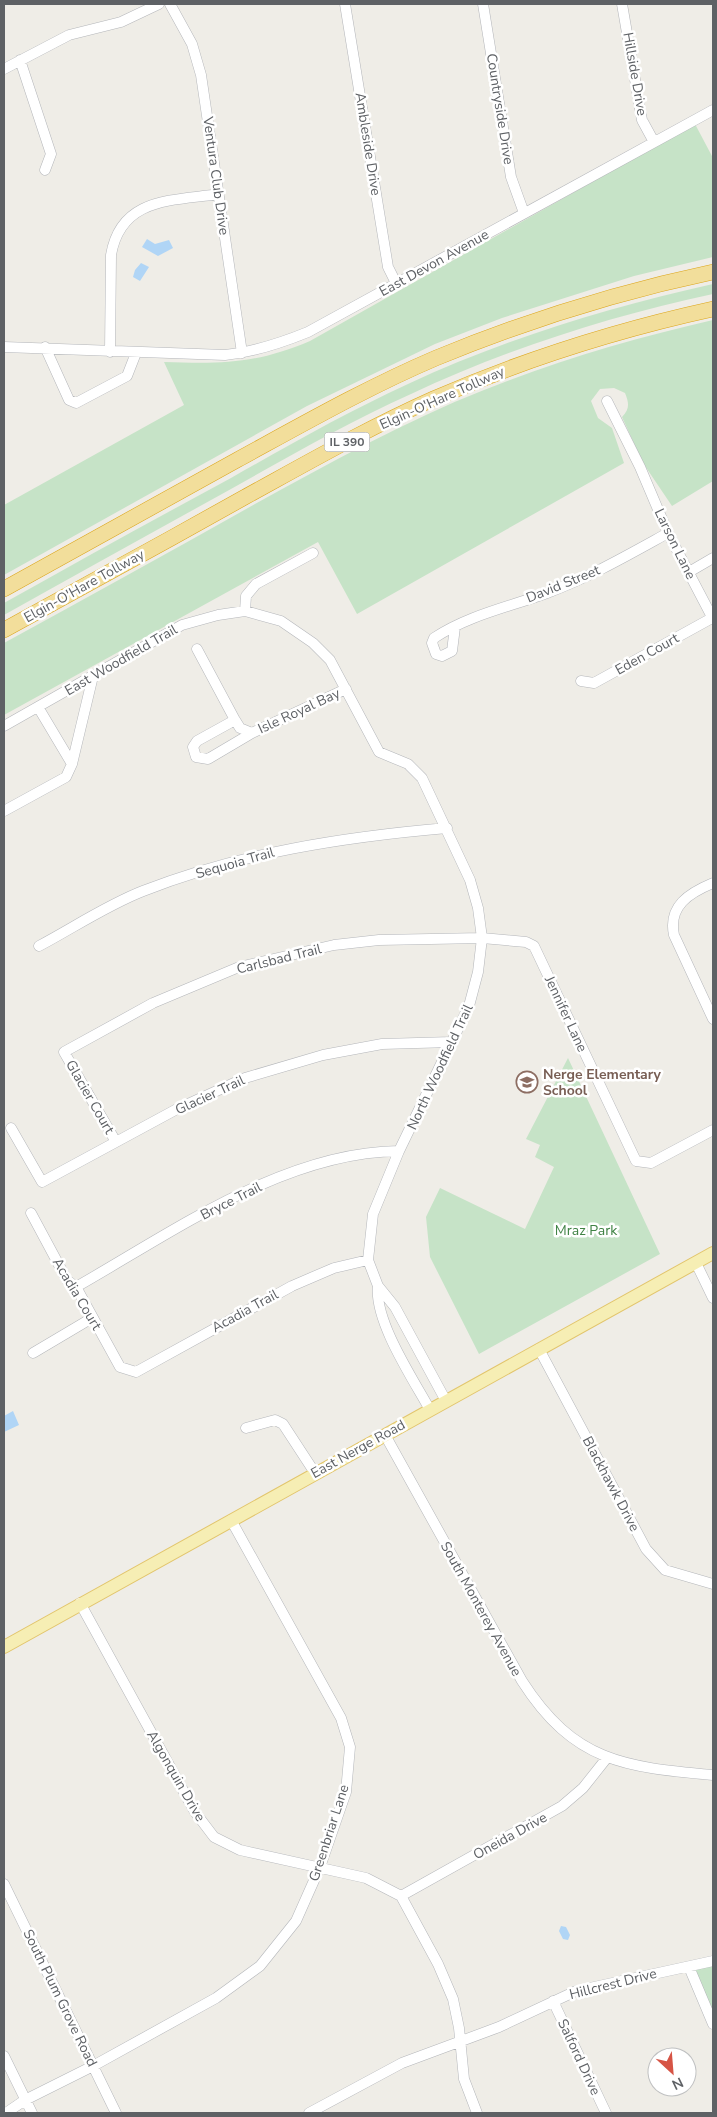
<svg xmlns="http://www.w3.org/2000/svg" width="717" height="2117" font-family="'Nunito Sans',sans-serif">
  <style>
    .green { fill: #c6e3c7 }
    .water { fill: #b0d5f6 }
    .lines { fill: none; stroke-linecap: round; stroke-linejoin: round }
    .minor-casing { stroke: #b4b6ba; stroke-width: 11 }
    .major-casing { stroke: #e2c56c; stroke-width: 14 }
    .highway-casing { stroke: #dca51a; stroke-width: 16 }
    .minor { stroke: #fff; stroke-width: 10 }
    .major { stroke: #f6eeb4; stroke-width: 12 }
    .highway { stroke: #f2de9b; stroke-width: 15 }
    .labels { text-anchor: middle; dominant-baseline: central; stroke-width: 5; stroke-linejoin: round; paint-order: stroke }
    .shield { fill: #fff; stroke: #8e9093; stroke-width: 1 }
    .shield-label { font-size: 12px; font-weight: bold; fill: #5e6165 }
    .street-label { font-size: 14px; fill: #5e6165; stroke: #fff }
    .education-label { font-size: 14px; font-weight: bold; fill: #785e54; stroke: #fff; text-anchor: start }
    .park-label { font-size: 14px; fill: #408345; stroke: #fff }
  </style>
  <rect width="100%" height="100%" fill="#efede7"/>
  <path class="green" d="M695,124L713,158V257L634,276L502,318L435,344L307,406L4,575V505L184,405L164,362C221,364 256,364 310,341Z
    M713,284V294C610,316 507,349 411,394C349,422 290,456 231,489C155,531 79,573 4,615V603C79,561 155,519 231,478C289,445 347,412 408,384C505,339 609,307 713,284Z
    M713,320V481L672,506L643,463L622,417C630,409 629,403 625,393L614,388L600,389L591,401L598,418L612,428L624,463L357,614L318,542L4,715V643C88,597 172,551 255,504C330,463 405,421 484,390C559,360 635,338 713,320Z
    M568,1058L660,1254L479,1354L430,1257L426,1217L440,1188L525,1229L554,1167L535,1157L540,1145L526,1139Z
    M713,1964V2015L695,1971L702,1966Z"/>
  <path class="water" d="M147,239L155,244L169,240L173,248L158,256L142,247Z
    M141,263L149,267L140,281L133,277L135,270Z
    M13,1411L19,1425L4,1432V1416Z
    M561,1926L566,1927L570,1935L568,1940L563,1939L559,1931Z"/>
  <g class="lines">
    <g class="minor-casing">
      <path id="minor" d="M170,4L192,44L201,75L242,353
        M345,4L388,267L396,283
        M483,4L511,177L524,213
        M622,4L642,120L654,142
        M20,60L51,154L45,170
        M4,69L69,35L121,22L159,4
        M4,347L225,355C254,352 281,343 308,332L713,110
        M45,347L69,400L76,403L127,376L136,353
        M110,352L111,255C121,197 172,201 219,194
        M607,401L640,467L668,533L713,619
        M689,572L713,558
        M245,611L246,596L256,584L313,553
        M455,627L452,651L442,656L436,654L432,643L434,638C469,615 509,607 547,593C590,577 628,555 668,533
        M197,649L235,720L240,728L252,733
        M581,681L594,683L712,618
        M38,707L72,764
        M235,720L197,741L193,747L196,757L208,759L252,733L346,689
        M4,726L182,625L218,615L245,611L281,621L313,643L330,660L379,752L408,764L422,778L470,880L478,908L482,938L478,972L469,1006L399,1151L373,1214L368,1260L378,1286
        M4,811L66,777L72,764L93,676
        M713,883C689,893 668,906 674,935L713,1019
        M39,946C73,928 107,905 143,891C240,853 343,837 447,828
        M11,1128L42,1182L177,1109L245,1078L323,1055L382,1044L452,1042
        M116,1142L64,1052L153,1003L239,967L334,945L379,940L482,938L526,942L534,946L636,1161L651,1163L713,1130
        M31,1213L67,1280L76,1287L120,1367L136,1372L292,1286L334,1268L368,1260
        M696,1263L713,1298
        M76,1287C173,1232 284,1152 399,1151
        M539,1349L646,1549L665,1570L713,1584
        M33,1353L92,1318
        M430,1410C413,1379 374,1321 378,1286L395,1307L446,1401
        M246,1428L275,1420L283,1424L315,1473
        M385,1435L522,1681C574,1762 624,1767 713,1775
        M80,1603L195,1812L214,1837L240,1850L366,1878L401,1896L438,1964L453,1999L459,2028L464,2079L477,2113
        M4,1884L116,2113
        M401,1896L562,1806L583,1788L606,1759
        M689,1967L713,2024
        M553,2001L606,2113
        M4,2056L32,2113
        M6,2113L25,2100L93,2066L216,1998L260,1966L296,1921L320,1867L346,1792L350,1747L341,1718L231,1520
        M309,2113L402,2063L499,2027L576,1991L713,1961"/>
    </g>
    <g class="major-casing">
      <path id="major" d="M4,1647L713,1253"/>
    </g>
    <g class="highway-casing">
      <path id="highway" d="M4,589C82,546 159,503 237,460C303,424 368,387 436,358C526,321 618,292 713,272
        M4,630C84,586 165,542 245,497C307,463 368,428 433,399C523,360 617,330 713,309"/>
    </g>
    <use href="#minor" class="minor"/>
    <use href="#major" class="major"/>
    <use href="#highway" class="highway"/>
  </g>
  <defs>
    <g id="school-ring" transform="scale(1.125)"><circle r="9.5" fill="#fff" stroke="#8d6e63" stroke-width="1.5"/><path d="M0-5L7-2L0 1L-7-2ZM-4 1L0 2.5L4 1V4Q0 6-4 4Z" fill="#8d6e63"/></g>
  </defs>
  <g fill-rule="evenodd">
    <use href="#school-ring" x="527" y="1082"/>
  </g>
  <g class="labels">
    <rect class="shield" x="324.5" y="432.5" width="45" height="19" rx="4"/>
    <g class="shield-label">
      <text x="347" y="442">IL 390</text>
    </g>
    <g class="street-label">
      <text transform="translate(635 74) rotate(80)">Hillside Drive</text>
      <text transform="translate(500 109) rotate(81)">Countryside Drive</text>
      <text transform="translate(368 144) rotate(81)">Ambleside Drive</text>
      <text transform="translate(216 176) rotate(82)">Ventura Club Drive</text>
      <text transform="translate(434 263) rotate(-29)">East Devon Avenue</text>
      <text transform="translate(442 398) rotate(-24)">Elgin-O'Hare Tollway</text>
      <text transform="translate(675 544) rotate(64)">Larson Lane</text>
      <text transform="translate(563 584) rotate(-22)">David Street</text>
      <text transform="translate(84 586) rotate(-29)">Elgin-O'Hare Tollway</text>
      <text transform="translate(647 654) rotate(-29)">Eden Court</text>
      <text transform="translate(121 660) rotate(-30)">East Woodfield Trail</text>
      <text transform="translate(299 711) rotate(-25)">Isle Royal Bay</text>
      <text transform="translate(235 863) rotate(-16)">Sequoia Trail</text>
      <text transform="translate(279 959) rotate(-14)">Carlsbad Trail</text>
      <text transform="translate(566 1014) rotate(65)">Jennifer Lane</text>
      <text transform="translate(440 1067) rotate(-65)">North Woodfield Trail</text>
      <text transform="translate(210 1095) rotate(-25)">Glacier Trail</text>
      <text transform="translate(90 1097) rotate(60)">Glacier Court</text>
      <text transform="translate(231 1201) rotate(-27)">Bryce Trail</text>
      <text transform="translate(77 1294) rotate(59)">Acadia Court</text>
      <text transform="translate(245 1311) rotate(-29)">Acadia Trail</text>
      <text transform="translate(358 1449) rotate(-29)">East Nerge Road</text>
      <text transform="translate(611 1484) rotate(62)">Blackhawk Drive</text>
      <text transform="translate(481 1609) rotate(61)">South Monterey Avenue</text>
      <text transform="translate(176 1776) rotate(60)">Algonquin Drive</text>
      <text transform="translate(329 1833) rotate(-72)">Greenbriar Lane</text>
      <text transform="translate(510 1836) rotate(-29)">Oneida Drive</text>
      <text transform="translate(613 1984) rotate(-14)">Hillcrest Drive</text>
      <text transform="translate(60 1998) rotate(64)">South Plum Grove Road</text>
      <text transform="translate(579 2057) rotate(65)">Salford Drive</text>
    </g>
    <g class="education-label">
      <text x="543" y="1074">Nerge Elementary<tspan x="543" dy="16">School</tspan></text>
    </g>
    <g class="park-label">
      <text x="586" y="1230">Mraz Park</text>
    </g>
  </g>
  <rect width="717" height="2117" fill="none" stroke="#5e6165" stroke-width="10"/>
  <g transform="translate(672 2072) rotate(154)"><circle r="24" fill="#ffffff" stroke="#bfc0c1"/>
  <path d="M0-4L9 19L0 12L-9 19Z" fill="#d65445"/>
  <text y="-8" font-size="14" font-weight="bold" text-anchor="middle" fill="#5e6165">N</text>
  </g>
</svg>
